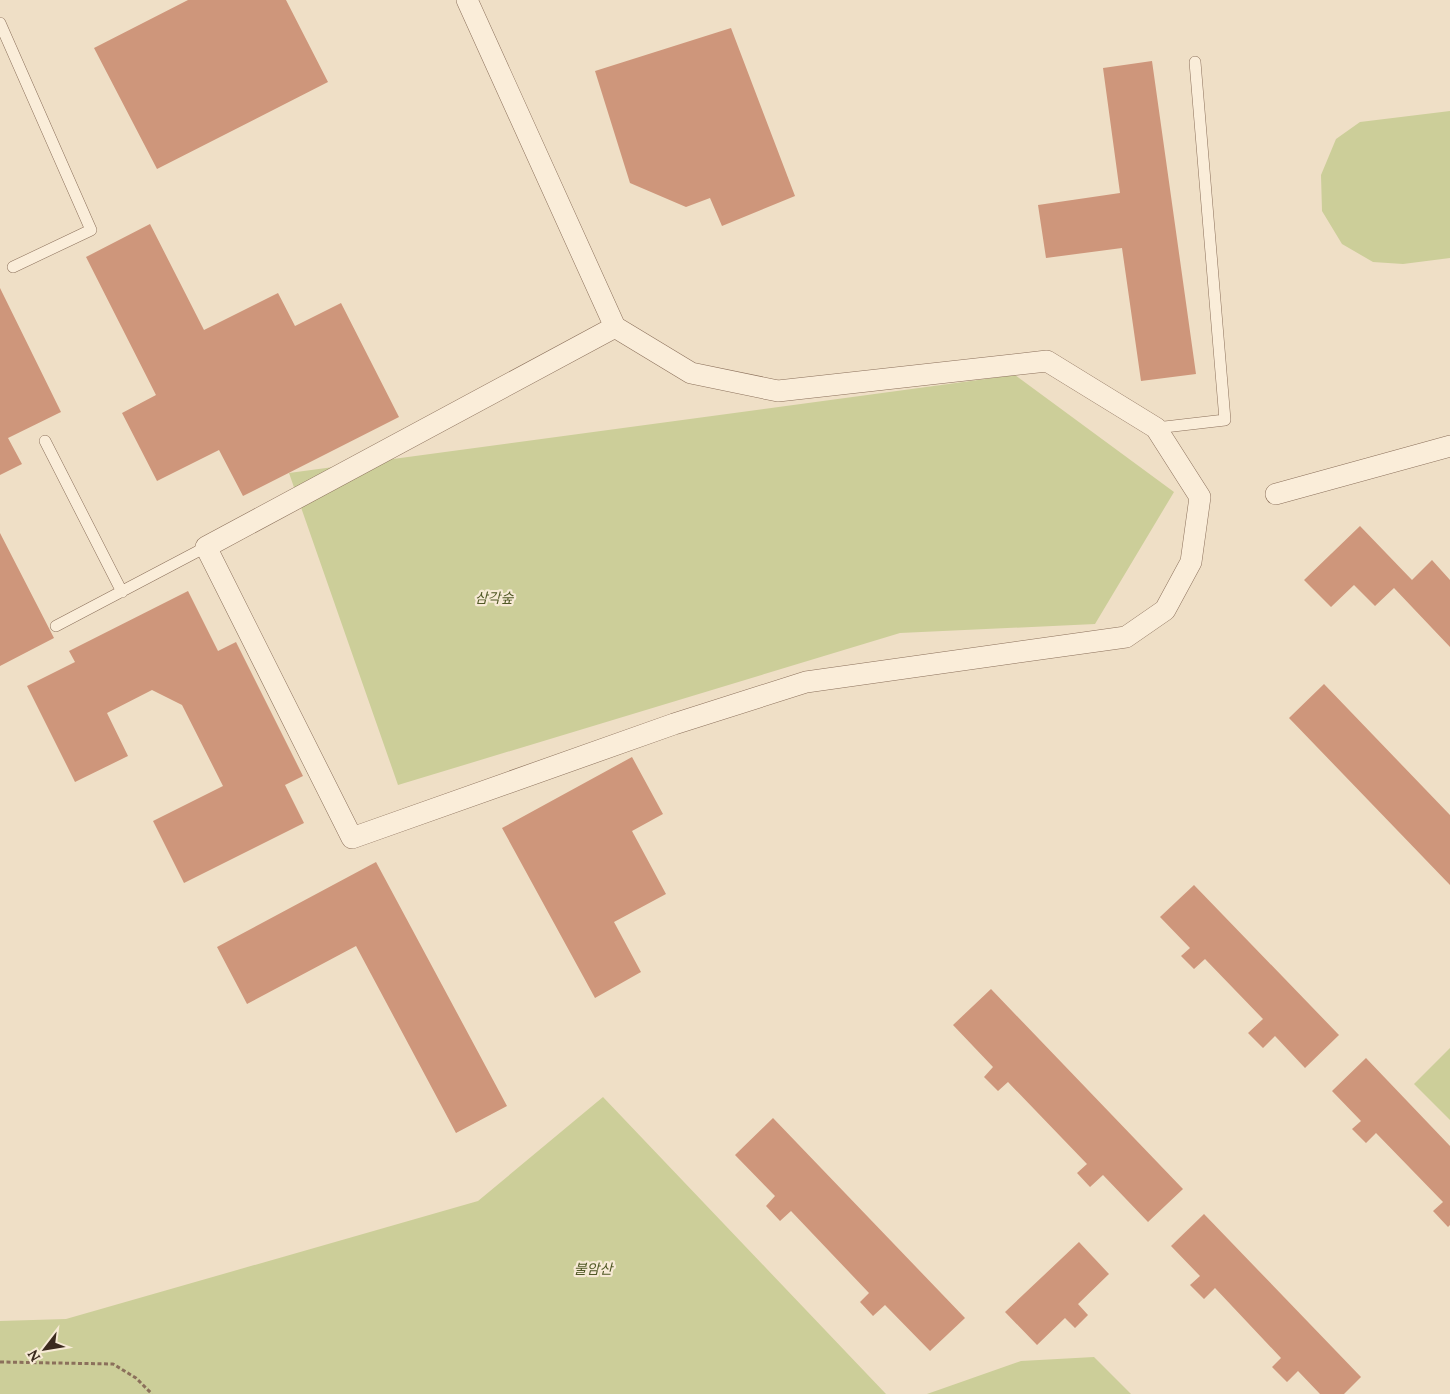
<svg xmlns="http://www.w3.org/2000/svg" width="1450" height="1394" font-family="Lora,'Noto Sans KR',serif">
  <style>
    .green { fill: #ccce99 }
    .building { fill: #ce967b }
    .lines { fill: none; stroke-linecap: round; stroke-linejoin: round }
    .service-casing { stroke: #8b705b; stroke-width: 12 }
    .minor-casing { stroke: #8b705b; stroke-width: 22 }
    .path { stroke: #8b705b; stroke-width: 3; stroke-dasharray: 4 2.5; stroke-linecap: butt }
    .service { stroke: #faedd9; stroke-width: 11 }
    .minor { stroke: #faedd9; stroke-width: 21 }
    .labels { text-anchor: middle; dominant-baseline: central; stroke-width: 4.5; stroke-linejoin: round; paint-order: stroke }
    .park-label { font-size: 14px; font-style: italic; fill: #505825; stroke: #f7ead5 }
  </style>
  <rect width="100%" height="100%" fill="#efdfc6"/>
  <path class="green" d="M1450,111V258L1403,264L1373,262L1342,244L1322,211L1321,175L1336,139L1360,122Z
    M1015,375L1174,492L1095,624L900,633L398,785L289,473Z
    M1450,1048V1120L1414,1084Z
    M603,1097L886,1394H0V1321L66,1319L478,1201Z
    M1094,1357L1131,1394H927L1021,1361Z"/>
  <path class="building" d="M188,0H286L328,82L157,169L94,48Z
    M731,28L795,196L722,226L710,198L686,207L630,183L595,71Z
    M1152,61L1196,374L1141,381L1122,248L1046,258L1038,205L1120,193L1103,68Z
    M150,224L204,330L278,293L295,326L341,303L399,417L243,496L219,450L157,481L122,413L156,395L86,257Z
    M0,288L61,412L8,438L22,464L0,475Z
    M1360,526L1412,580L1432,560L1450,580V647L1394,588L1375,606L1354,585L1331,607L1304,580Z
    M0,533L54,638L0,666Z
    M188,591L218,651L236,642L303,776L285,785L304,823L184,883L153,821L223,786L182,705L152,690L107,713L128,756L75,782L27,686L75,662L69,651Z
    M1324,684L1450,815V885L1289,718Z
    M632,757L663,814L632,831L666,894L614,922L641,972L595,998L502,828Z
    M376,862L507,1106L456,1133L356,946L247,1004L217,947Z
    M1194,885L1339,1035L1305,1068L1275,1036L1263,1048L1248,1033L1263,1019L1205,959L1194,969L1181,956L1190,948L1160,917Z
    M991,989L1183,1189L1148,1222L1103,1175L1090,1187L1077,1173L1087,1164L1008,1082L998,1091L984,1077L993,1067L953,1025Z
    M1366,1058L1450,1146V1225L1448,1227L1433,1211L1443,1202L1376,1133L1366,1143L1352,1129L1361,1121L1332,1091Z
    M773,1118L965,1318L930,1351L885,1305L873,1316L860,1302L869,1293L791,1211L780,1221L766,1206L775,1196L735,1155Z
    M1204,1214L1361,1377L1344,1394H1320L1298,1371L1287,1382L1272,1367L1281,1358L1215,1288L1204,1299L1190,1285L1200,1276L1171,1246Z
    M1079,1242L1109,1274L1078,1304L1088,1315L1075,1328L1065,1318L1037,1345L1005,1312Z"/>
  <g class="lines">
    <g class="service-casing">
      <path id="service" d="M0,23L91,230L13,267
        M1156,428L1225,420L1195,62
        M45,441L122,592
        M56,626L206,547"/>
    </g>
    <g class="minor-casing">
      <path id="minor" d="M467,0L615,327L691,373L778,391L1047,361L1156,428L1200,497L1191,562L1165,610L1126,637L806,682L674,724L352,838L206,547L615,327
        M1276,494L1450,446"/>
    </g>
    <path class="path" d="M0,1362L113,1364L136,1378L152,1394"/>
    <use href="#service" class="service"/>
    <use href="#minor" class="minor"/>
  </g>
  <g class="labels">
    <g class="park-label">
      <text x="494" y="598">삼각숲</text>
      <text x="593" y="1269">불암산</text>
    </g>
  </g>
  <g transform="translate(45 1349) rotate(239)" stroke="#f7ead5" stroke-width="4" paint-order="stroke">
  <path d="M0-4L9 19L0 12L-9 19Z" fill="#3b2a1f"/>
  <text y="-8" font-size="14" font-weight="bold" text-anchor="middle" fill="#3b2a1f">N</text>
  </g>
</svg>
